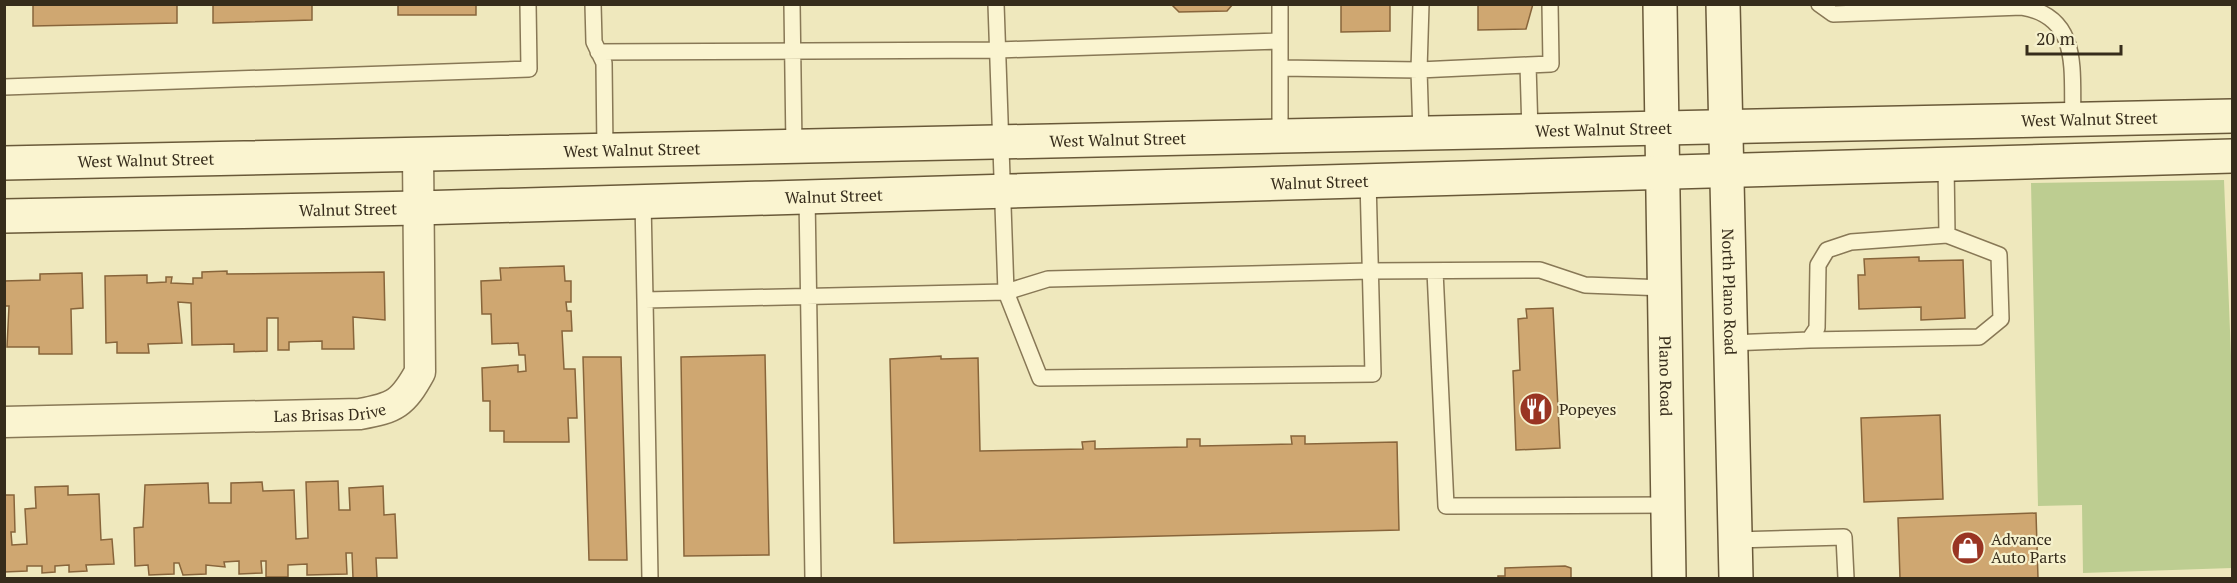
<svg xmlns="http://www.w3.org/2000/svg" width="2237" height="583" font-family="'PT Serif',serif">
  <style>
    .green { fill: #bdcd91 }
    .building { fill: #cfa771; stroke: #88653b; stroke-width: 1.5 }
    .lines { fill: none; stroke-linecap: round; stroke-linejoin: round }
    .lane-casing { stroke: #887856; stroke-width: 18 }
    .street-casing { stroke: #887856; stroke-width: 33 }
    .secondary-casing { stroke: #695939; stroke-width: 36 }
    .lane { stroke: #faf4d0; stroke-width: 15 }
    .street { stroke: #faf4d0; stroke-width: 30 }
    .secondary { stroke: #faf4d0; stroke-width: 33 }
    .labels { text-anchor: middle; dominant-baseline: central; stroke-width: 4.5; stroke-linejoin: round; paint-order: stroke }
    .street-label { font-size: 16px; fill: #362c1b; stroke: #f6f1cd }
    .poi-label { font-size: 16px; fill: #362c1b; stroke: #f6f1cd; text-anchor: start }
  </style>
  <rect width="100%" height="100%" fill="#efe8bd"/>
  <path class="green" d="M2224,180L2232,381V568L2083,573L2082,505L2038,506L2031,183Z"/>
  <path class="building" d="M33,4H177V23L33,26Z
    M213,4H312V20L213,23Z
    M398,4H476V15H398Z
    M1171,4H1233L1227,11L1179,12Z
    M1341,4H1390V31L1341,32Z
    M1478,4H1533L1526,29L1478,30Z
    M1919,257V261L1963,260L1965,318L1921,320V307L1859,309L1858,275H1865L1864,259Z
    M564,266L565,281H571V302H566L567,311H571L572,331H562L564,369H575L577,418H568L569,442H504V431H490V401H483L482,368L518,365V372L526,371L525,355H519L518,343L492,344L491,314H482L481,281L501,280L500,268Z
    M227,271V274L384,272L385,320L353,317L354,349H322V341L289,342V350H278V318H267V351L234,352V344L192,345L191,303L178,302L182,343L148,344L149,353H117V342L106,343L105,276L147,275V283L166,282V277H172L171,283L193,284V278H202V272Z
    M82,273L83,308L71,309L72,354H39V347H7L9,306H4V281L40,280V274Z
    M1553,308L1560,448L1516,450L1513,371L1520,370L1518,319L1527,318L1526,309Z
    M765,355L769,555L684,556L681,357Z
    M941,356V359L978,358L980,451L1083,449L1082,442L1095,441V449L1187,447V439H1200V446L1292,444L1291,436H1305V444L1397,442L1399,530L894,543L890,359Z
    M583,357H621L627,560H589Z
    M1940,415L1943,499L1864,502L1861,418Z
    M338,481L339,510H350L349,488L383,486L384,515L395,514L397,558H376L377,578H353L352,553H346L347,574L307,575V564L288,565V577H266V561H261L262,573L239,574V561L224,562L225,567L206,565V574L183,575L179,563H174V574L149,575L148,565L135,566L134,528L143,527L145,485L208,483L209,503H231V483L262,482L263,491L294,490L296,539L308,538L306,482Z
    M68,486V495L99,494L101,540L112,539L114,564L86,565L87,571L69,572V565L55,566V572L42,573V566H27V571L4,572V495H14L15,532H11L12,545L27,544L25,509L36,508L35,487Z
    M2036,513L2038,578H1900L1898,518Z
    M1565,566L1571,568V578H1498V576H1505V568Z"/>
  <g class="lines">
    <g class="lane-casing">
      <path id="lane" d="M593,4L594,42L604,63L605,151
        M792,4L794,147
        M996,4L1006,292L1040,378L1373,374L1368,180
        M1819,4L1833,14L2022,7C2082,17 2071,73 2073,120
        M598,52L998,50L1280,41
        M1280,68L1419,70L1421,4
        M4,87L529,69L528,4
        M1530,132L1528,65L1551,64L1550,4
        M1421,134L1419,70L1528,65
        M1280,137V4
        M1946,164L1947,235
        M807,196L813,578
        M643,201L645,300L1006,292L1048,279L1370,271L1540,270L1585,285L1665,288
        M1435,271L1446,506L1668,505
        M645,300L650,578
        M1730,343L1809,340L1817,328L1818,265L1827,250L1851,242L1947,235L1999,255L2001,319L1979,337L1809,340
        M1735,540L1844,537L1846,578"/>
    </g>
    <g class="street-casing">
      <g id="street">
        <path id="s1" d="M4,422L360,414C395,408 403,403 420,372L418,155"/>
      </g>
    </g>
    <g class="secondary-casing">
      <g id="secondary">
        <path id="s2" d="M1660,4L1669,578"/>
        <path id="s3" d="M1723,4L1736,578"/>
        <path id="s4" d="M4,163L2232,116"/>
        <path id="s5" d="M4,216L418,208L2232,156"/>
      </g>
    </g>
    <use href="#lane" class="lane"/>
    <use href="#street" class="street"/>
    <use href="#secondary" class="secondary"/>
  </g>
  <defs>
    <g id="restaurant-disc" transform="scale(1.725)"><circle r="9.5" fill="#993523" stroke="#f6f1cd"/><path d="M-5-6h1v4h1v-4h1v4h1v-4h1v5L-1.5 .5V6h-2V.5L-5-1ZM5-6V6H3V1.5H1.5Q1.5-4 5-6Z" fill="#fff"/></g>
    <g id="shop-disc" transform="scale(1.725)"><circle r="9.5" fill="#993523" stroke="#f6f1cd"/><path d="M-5-2.5h2.3a2.7 3.5 0 0 1 5.4 0H5L5.5 6h-11ZM-1.5-2.5h3a1.5 2.3 0 0 0-3 0Z" fill="#fff"/></g>
  </defs>
  <g fill-rule="evenodd">
    <use href="#restaurant-disc" x="1536" y="409"/>
    <use href="#shop-disc" x="1968" y="548"/>
  </g>
  <g class="labels">
    <g class="street-label">
      <text stroke="none"><textPath href="#s4" startOffset="2086">West Walnut Street</textPath></text>
      <text stroke="none"><textPath href="#s4" startOffset="1600">West Walnut Street</textPath></text>
      <text stroke="none"><textPath href="#s4" startOffset="1114">West Walnut Street</textPath></text>
      <text stroke="none"><textPath href="#s4" startOffset="628">West Walnut Street</textPath></text>
      <text stroke="none"><textPath href="#s4" startOffset="142">West Walnut Street</textPath></text>
      <text stroke="none"><textPath href="#s5" startOffset="1316">Walnut Street</textPath></text>
      <text stroke="none"><textPath href="#s5" startOffset="830">Walnut Street</textPath></text>
      <text stroke="none"><textPath href="#s5" startOffset="344">Walnut Street</textPath></text>
      <text stroke="none"><textPath href="#s3" startOffset="288">North Plano Road</textPath></text>
      <text stroke="none"><textPath href="#s2" startOffset="372">Plano Road</textPath></text>
      <text stroke="none"><textPath href="#s1" startOffset="326">Las Brisas Drive</textPath></text>
    </g>
    <g class="poi-label">
      <text x="1559" y="409">Popeyes</text>
      <text x="1991" y="539">Advance<tspan x="1991" dy="18">Auto Parts</tspan></text>
    </g>
  </g>
  <rect width="2237" height="583" fill="none" stroke="#362c1b" stroke-width="12"/>
  <path d="M2027 45v9h94v-9" fill="none" stroke="#362c1b" stroke-width="3"/>
  <text x="2036" y="45" font-size="18" fill="#362c1b" stroke="#f6f1cd" stroke-width="4.5" paint-order="stroke">20 m</text>
</svg>
